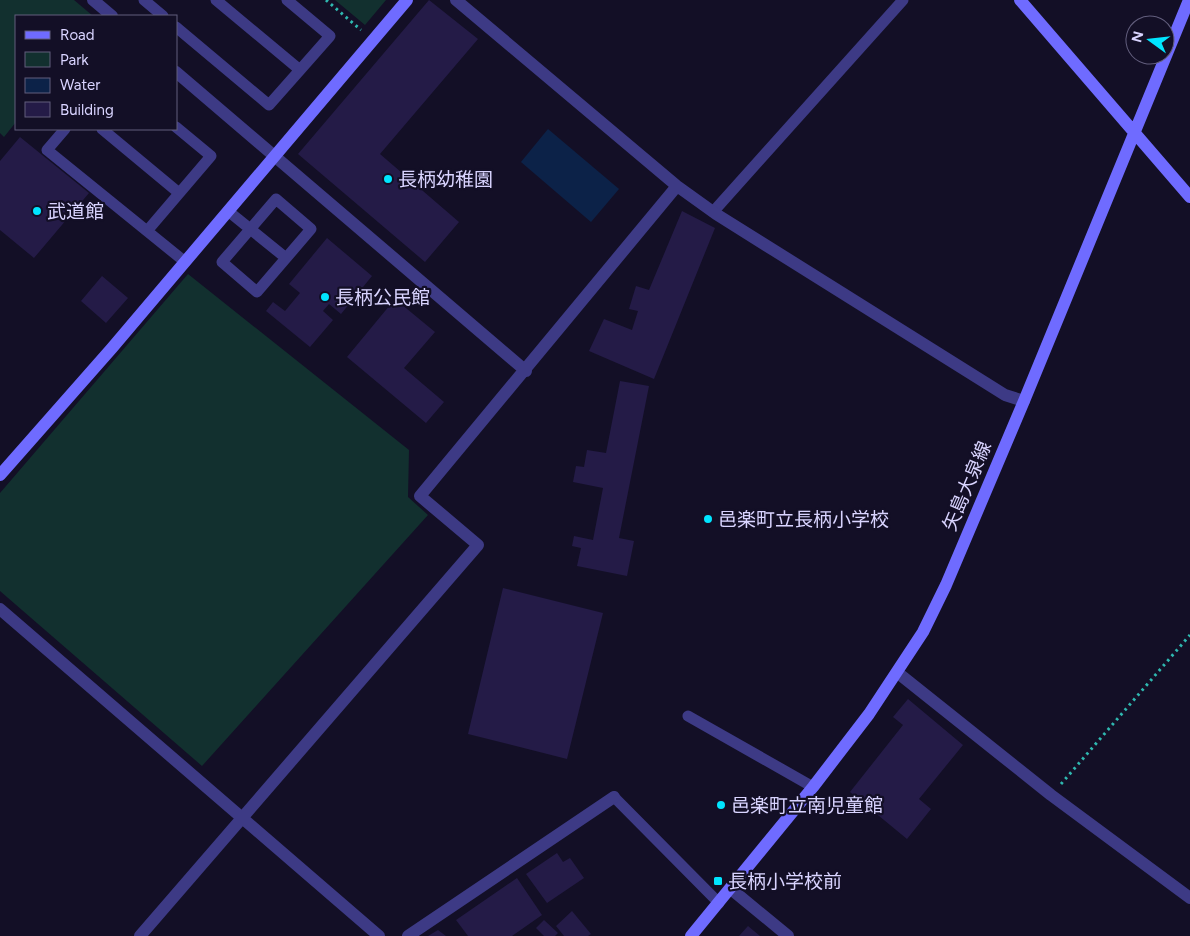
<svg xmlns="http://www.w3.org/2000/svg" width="1190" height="936" font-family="Figtree,'Noto Sans JP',sans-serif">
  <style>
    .green { fill: #12302f }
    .water { fill: #0c2248 }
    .building { fill: #241b47 }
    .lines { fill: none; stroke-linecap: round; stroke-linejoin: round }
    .path { stroke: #2fb8b0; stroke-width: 3; stroke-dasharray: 2.5 4; stroke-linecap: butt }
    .lane { stroke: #3d3a85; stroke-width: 11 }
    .street { stroke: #3d3a85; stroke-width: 12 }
    .secondary { stroke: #6f6bff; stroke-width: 12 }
    .poi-dot { fill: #00e5ff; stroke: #130f26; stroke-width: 2 }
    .labels { text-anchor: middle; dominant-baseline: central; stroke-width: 4.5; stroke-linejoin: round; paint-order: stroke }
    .poi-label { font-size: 19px; fill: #d9d4ff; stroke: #130f26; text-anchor: start }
    .street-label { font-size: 19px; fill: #d9d4ff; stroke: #130f26 }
  </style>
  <rect width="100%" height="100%" fill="#130f26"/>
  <path class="green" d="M0,0H74L93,16H16V122L4,137L0,133Z
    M335,0H386L365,25Z
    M188,274L409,450L408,497L428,515L202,766L0,591V493Z"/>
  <path class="water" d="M548,129L619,189L591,222L521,162Z"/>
  <path class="building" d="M429,0L478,39L380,154L459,222L425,262L298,154Z
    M20,137L89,193L34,258L0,230V161Z
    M682,211L715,228L654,379L589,351L604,319L632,330L638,311L629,309L636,286L649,290Z
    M327,238L372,276L341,314L329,304L323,311L333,320L310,347L266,311L273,302L285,311L300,293L289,284Z
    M102,276L128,298L106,323L81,301Z
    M395,299L435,332L404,368L444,402L426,423L347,357Z
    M620,381L649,386L619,538L634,541L627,576L577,566L581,548L572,546L574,536L593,540L603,488L573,482L576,466L584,467L587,450L606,453Z
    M503,588L603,613L567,759L468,734Z
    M908,699L963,745L919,799L931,809L907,839L850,792L903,725L893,717Z
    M557,853L563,862L570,858L584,878L547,903L526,874Z
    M517,878L542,915L512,936H468L456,920Z
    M572,911L591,934L588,936H564L556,926Z
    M544,920L558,933L555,936H544L536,928Z
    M748,926L760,936H739Z
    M438,930L446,936H428Z"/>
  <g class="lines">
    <path class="path" d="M326,0L361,30
      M1061,784L1190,635"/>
    <path class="lane" d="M144,0L163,16
      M287,0L330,36L300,70
      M176,27L269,105L300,70L216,0
      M65,129L47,150L184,261
      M102,129L179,193
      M276,199L311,229L257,292L222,262Z
      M228,211L286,258
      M713,212L903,0
      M147,231L211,156L176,127
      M688,716L813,787
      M614,797L719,903"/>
    <path class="street" d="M93,0L112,16
      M456,0L677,186L716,214L1005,395L1024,401
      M176,72L526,371
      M0,609L379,936
      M898,673L1051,795L1190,898
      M731,889L788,936
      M140,936L478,545L420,496L677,186
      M408,936L614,797"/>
    <path class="secondary" d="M1020,0L1190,197
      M0,475L112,348L407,0
      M691,936L813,787L869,714L923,632L946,585L1024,401L1189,0"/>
  </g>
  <g class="poi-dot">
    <circle cx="388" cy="179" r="5"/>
    <circle cx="37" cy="211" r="5"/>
    <circle cx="325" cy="297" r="5"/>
    <circle cx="708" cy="519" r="5"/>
    <circle cx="721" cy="805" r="5"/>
    <rect x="713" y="876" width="10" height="10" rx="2.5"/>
  </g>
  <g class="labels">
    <g class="poi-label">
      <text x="398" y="179">長柄幼稚園</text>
      <text x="47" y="211">武道館</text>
      <text x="335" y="297">長柄公民館</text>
      <text x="718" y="519">邑楽町立長柄小学校</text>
      <text x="731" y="805">邑楽町立南児童館</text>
      <text x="728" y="881">長柄小学校前</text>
    </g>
    <g class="street-label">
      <text transform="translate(967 486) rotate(-67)">矢島大泉線</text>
    </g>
  </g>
  <rect x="15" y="15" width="162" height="115" fill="#130f26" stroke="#625e7d"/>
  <rect x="25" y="31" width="25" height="8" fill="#6f6bff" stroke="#625e7d"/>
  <text x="60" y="40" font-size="15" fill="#d9d4ff">Road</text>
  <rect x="25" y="52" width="25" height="15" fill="#12302f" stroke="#625e7d"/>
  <text x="60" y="65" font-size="15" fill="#d9d4ff">Park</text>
  <rect x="25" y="78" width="25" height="15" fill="#0c2248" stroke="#625e7d"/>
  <text x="60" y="90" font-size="15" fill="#d9d4ff">Water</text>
  <rect x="25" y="102" width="25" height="15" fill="#241b47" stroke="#625e7d"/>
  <text x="60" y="115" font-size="15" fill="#d9d4ff">Building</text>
  <g transform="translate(1150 40) rotate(285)"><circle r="24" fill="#130f26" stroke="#625e7d"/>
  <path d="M0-4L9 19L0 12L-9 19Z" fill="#00e5ff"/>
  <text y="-8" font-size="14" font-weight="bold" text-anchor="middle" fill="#d9d4ff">N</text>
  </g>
</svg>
